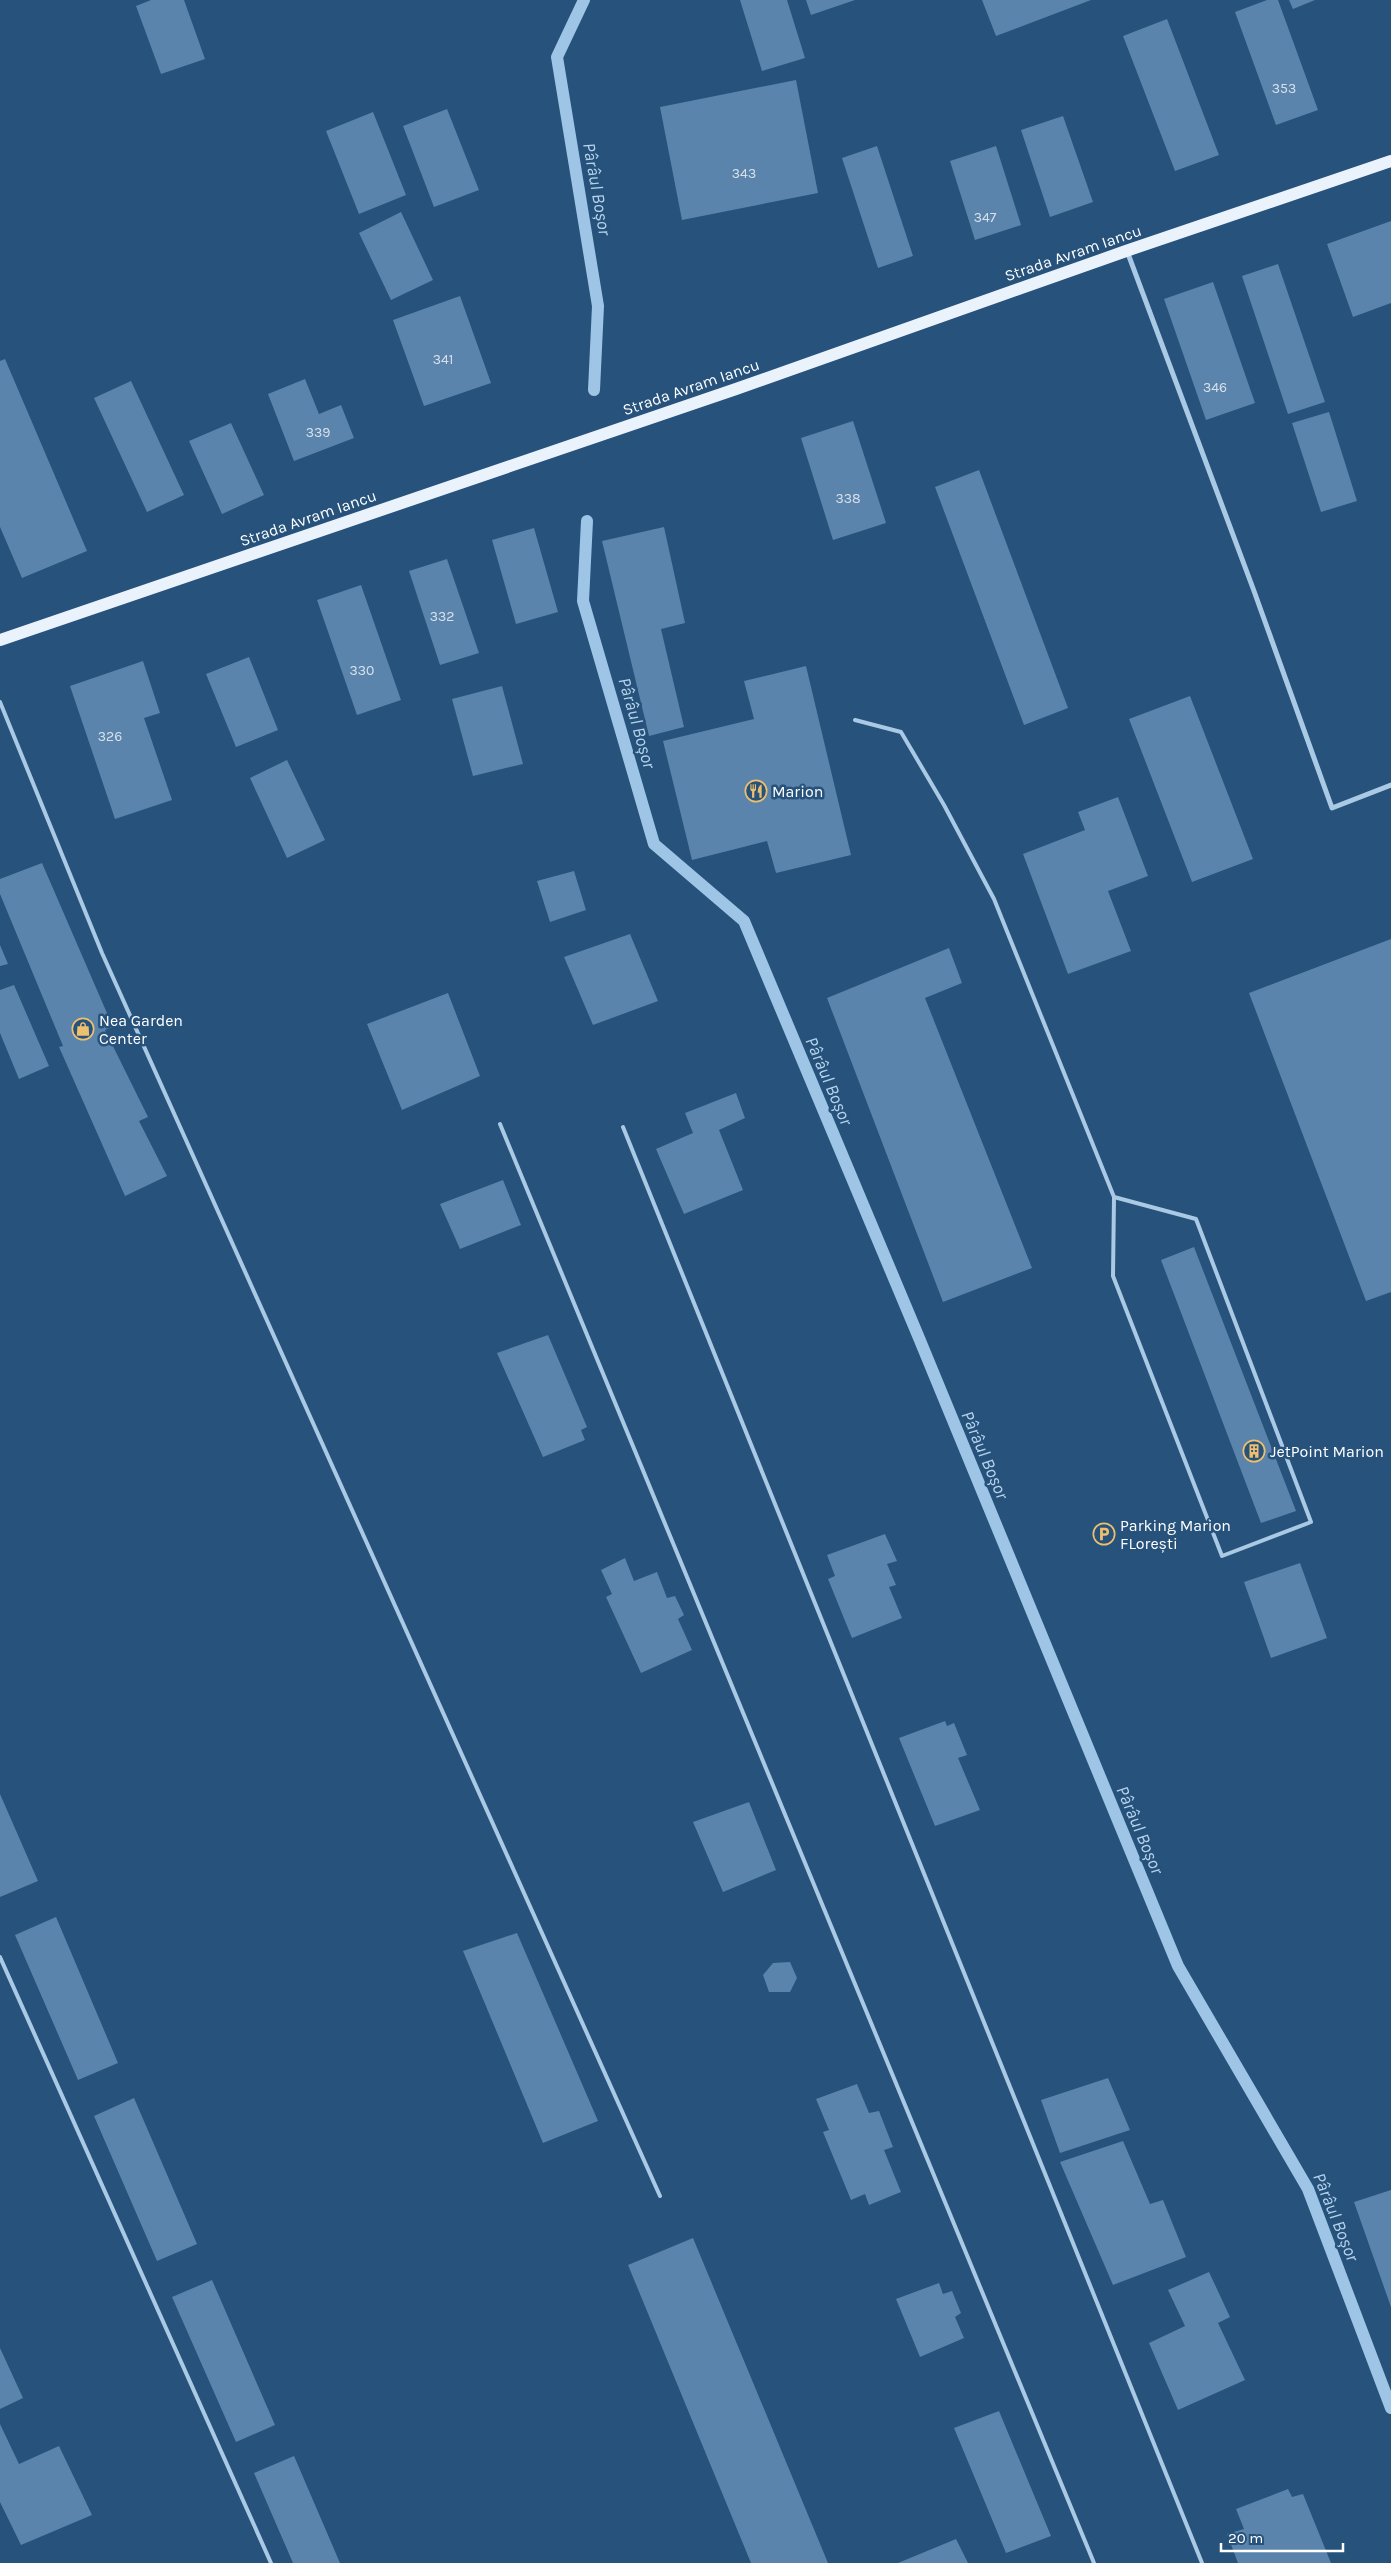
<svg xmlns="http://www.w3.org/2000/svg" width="1391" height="2563" font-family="Karla,sans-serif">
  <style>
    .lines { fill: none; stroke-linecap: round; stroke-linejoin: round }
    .stream { stroke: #9ec5e5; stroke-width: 12 }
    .building { fill: #5a84ab }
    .lane { stroke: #aac9e4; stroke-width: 4 }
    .street { stroke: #aac9e4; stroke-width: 5 }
    .primary { stroke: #eaf2fc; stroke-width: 12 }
    .labels { text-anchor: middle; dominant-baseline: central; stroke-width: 5; stroke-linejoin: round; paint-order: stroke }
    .number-label { font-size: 14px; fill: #d6e0ea }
    .street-label { font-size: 16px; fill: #fff; stroke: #26527b }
    .poi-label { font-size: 16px; fill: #fff; stroke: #26527b; text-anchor: start }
    .water-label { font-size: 18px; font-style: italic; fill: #b5d3ec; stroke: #26527b }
  </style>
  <rect width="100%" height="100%" fill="#26527b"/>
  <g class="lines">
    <path class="stream" d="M584,0L557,57L598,306L594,390
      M587,521L583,601L654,844L744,921L919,1338L1178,1966L1308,2189L1391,2408"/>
  </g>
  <path class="building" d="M151,0H184L205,59L161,74L136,6Z
    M740,0H787L805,58L762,71Z
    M806,0H855L811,15Z
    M982,0H1091L996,36Z
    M1267,0H1278L1318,110L1276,125L1235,12Z
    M1289,0H1315L1293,9Z
    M1167,19L1219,155L1175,171L1123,36Z
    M796,80L818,193L682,220L660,107Z
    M447,109L479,190L434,207L403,126Z
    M373,112L406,195L359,214L326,131Z
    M1063,116L1093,202L1050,217L1021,130Z
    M877,146L913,256L878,268L842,158Z
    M996,146L1021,225L975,240L950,161Z
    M401,212L433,280L391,300L359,233Z
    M1391,221V303L1353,317L1327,244Z
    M1278,264L1325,402L1288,414L1242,276Z
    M1213,282L1255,403L1206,420L1164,299Z
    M460,296L491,383L424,406L393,320Z
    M5,359L87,551L22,578L0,527V361Z
    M305,379L319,414L341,405L354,438L294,461L268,394Z
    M131,381L184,495L147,512L94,398Z
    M1329,412L1357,501L1321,512L1292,423Z
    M853,421L886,523L833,540L801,438Z
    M231,423L264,495L222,514L189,441Z
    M979,470L1068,708L1024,725L935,487Z
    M664,527L685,623L661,629L684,727L649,736L602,541Z
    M534,528L558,612L516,624L492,540Z
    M447,559L479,653L440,665L409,571Z
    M361,585L401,700L357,715L317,600Z
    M249,657L278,730L236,747L206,674Z
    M143,661L160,713L144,718L172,800L115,819L70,686Z
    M806,666L851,855L776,873L767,841L692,860L663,741L754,719L744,681Z
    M502,686L523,764L473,776L452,699Z
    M1190,696L1253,859L1192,882L1129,719Z
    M287,760L325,840L287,858L250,778Z
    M1118,797L1148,876L1108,891L1131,951L1068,974L1023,854L1085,830L1078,812Z
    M42,863L113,1027L105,1030L148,1117L139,1121L167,1176L125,1196L59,1047L63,1046L0,894V879Z
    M574,871L586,910L550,922L537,881Z
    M630,934L658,1001L593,1025L564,957Z
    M1391,939V1292L1366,1301L1249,993Z
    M0,945L8,964L0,966Z
    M949,948L962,983L925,998L1032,1268L943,1302L827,998Z
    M14,985L49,1066L19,1079L0,1033V990Z
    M448,993L480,1076L402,1110L367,1024Z
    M736,1093L745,1118L719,1130L743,1190L684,1214L656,1149L693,1133L685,1113Z
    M503,1180L521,1225L460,1249L440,1204Z
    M1194,1247L1296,1511L1261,1523L1161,1260Z
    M548,1335L587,1427L581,1430L585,1440L543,1457L497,1353Z
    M885,1534L897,1561L887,1564L896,1585L889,1587L902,1618L852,1638L828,1579L835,1576L827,1555Z
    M625,1558L634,1581L657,1572L667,1598L675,1596L684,1615L678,1619L692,1650L641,1673L606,1597L612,1594L601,1570Z
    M1300,1563L1327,1638L1271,1658L1244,1582Z
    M945,1721L947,1726L954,1723L967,1755L958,1758L980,1810L935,1826L899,1738Z
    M0,1794L38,1881L0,1897Z
    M749,1802L776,1870L723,1892L693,1822Z
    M56,1917L118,2063L78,2080L15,1935Z
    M517,1933L598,2121L543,2143L463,1951Z
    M790,1962L797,1978L790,1992H769L763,1975L773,1963Z
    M1108,2078L1130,2130L1060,2153L1041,2100Z
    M857,2084L869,2113L879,2111L893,2147L884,2150L901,2192L869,2205L865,2194L851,2200L823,2132L829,2130L816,2099Z
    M134,2098L197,2244L157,2261L94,2116Z
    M1123,2141L1150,2204L1163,2200L1186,2257L1113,2285L1060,2162Z
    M1391,2190V2307L1354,2202Z
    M693,2238L828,2563H751L628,2265Z
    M1209,2272L1230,2317L1218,2323L1245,2380L1178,2410L1149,2343L1185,2326L1168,2290Z
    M212,2280L275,2425L236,2442L172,2297Z
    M939,2283L943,2294L952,2291L961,2313L955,2317L964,2338L920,2357L896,2299Z
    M0,2348L23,2398L0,2409Z
    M999,2411L1051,2536L1006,2553L954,2428Z
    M0,2424L19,2464L59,2446L92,2515L21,2545L0,2502Z
    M294,2456L340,2563H293L254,2473Z
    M1288,2489L1292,2497L1303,2494L1331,2563H1238L1227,2534L1244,2529L1236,2509Z
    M956,2539L968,2563H898Z"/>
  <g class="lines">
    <path class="lane" d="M0,702L102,953L660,2196
      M855,720L901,732L944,805L994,899L1114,1197L1113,1276L1222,1556L1311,1522L1196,1219L1114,1197
      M500,1124L1094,2563
      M623,1127L1202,2563
      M0,1957L271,2563"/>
    <path class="street" d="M1127,251L1254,591L1332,808L1391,785"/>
    <path class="primary" d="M0,640L736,389L1126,251L1391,161"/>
  </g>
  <defs>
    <g id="restaurant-ring" transform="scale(1.125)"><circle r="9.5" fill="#26527b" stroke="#edbf6f" stroke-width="1.5"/><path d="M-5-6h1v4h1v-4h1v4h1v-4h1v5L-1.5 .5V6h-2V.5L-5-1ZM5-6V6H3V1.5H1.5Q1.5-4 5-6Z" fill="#edbf6f"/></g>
    <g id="shop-ring" transform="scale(1.125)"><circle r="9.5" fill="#26527b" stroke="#edbf6f" stroke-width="1.5"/><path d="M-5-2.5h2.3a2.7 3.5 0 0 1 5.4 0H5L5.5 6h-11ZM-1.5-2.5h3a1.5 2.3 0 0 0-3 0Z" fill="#edbf6f"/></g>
    <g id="building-ring" transform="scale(1.125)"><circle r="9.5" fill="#26527b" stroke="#edbf6f" stroke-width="1.5"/><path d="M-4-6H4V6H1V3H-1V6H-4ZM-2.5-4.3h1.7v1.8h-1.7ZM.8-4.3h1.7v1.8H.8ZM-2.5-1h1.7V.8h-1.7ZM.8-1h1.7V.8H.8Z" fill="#edbf6f"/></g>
    <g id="parking-ring" transform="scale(1.125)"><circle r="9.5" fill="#26527b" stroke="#edbf6f" stroke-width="1.5"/><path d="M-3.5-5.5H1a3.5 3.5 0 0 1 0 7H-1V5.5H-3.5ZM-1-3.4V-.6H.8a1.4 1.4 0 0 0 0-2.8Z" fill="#edbf6f"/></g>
  </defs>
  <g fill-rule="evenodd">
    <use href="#restaurant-ring" x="756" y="791"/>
    <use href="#shop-ring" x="83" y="1029"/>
    <use href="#building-ring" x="1254" y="1451"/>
    <use href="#parking-ring" x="1104" y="1534"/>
  </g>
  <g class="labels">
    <g class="number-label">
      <text x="1284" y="88">353</text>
      <text x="744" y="173">343</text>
      <text x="985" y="217">347</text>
      <text x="443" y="359">341</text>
      <text x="1215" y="387">346</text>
      <text x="318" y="432">339</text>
      <text x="848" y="498">338</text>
      <text x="442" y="616">332</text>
      <text x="362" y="670">330</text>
      <text x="110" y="736">326</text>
    </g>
    <g class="street-label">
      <text transform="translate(1073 253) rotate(-19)">Strada Avram Iancu</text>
      <text transform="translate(691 387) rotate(-19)">Strada Avram Iancu</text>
      <text transform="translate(308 518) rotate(-19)">Strada Avram Iancu</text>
    </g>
    <g class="poi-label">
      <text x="772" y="791">Marion</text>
      <text x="99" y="1020">Nea Garden<tspan x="99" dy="18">Center</tspan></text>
      <text x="1270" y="1451">JetPoint Marion</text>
      <text x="1120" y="1525">Parking Marion<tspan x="1120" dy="18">FLorești</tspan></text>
    </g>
    <g class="water-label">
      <text transform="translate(597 189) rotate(80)">Pârâul Boșor</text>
      <text transform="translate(637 723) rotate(74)">Pârâul Boșor</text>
      <text transform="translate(829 1081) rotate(67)">Pârâul Boșor</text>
      <text transform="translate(985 1455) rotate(67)">Pârâul Boșor</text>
      <text transform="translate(1140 1830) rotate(67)">Pârâul Boșor</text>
      <text transform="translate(1336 2217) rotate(68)">Pârâul Boșor</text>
    </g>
  </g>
  <path d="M1221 2543v8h122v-8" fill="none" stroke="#ffffff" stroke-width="2.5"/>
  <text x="1228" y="2543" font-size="15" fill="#ffffff" stroke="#26527b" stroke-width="4" paint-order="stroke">20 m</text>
</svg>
